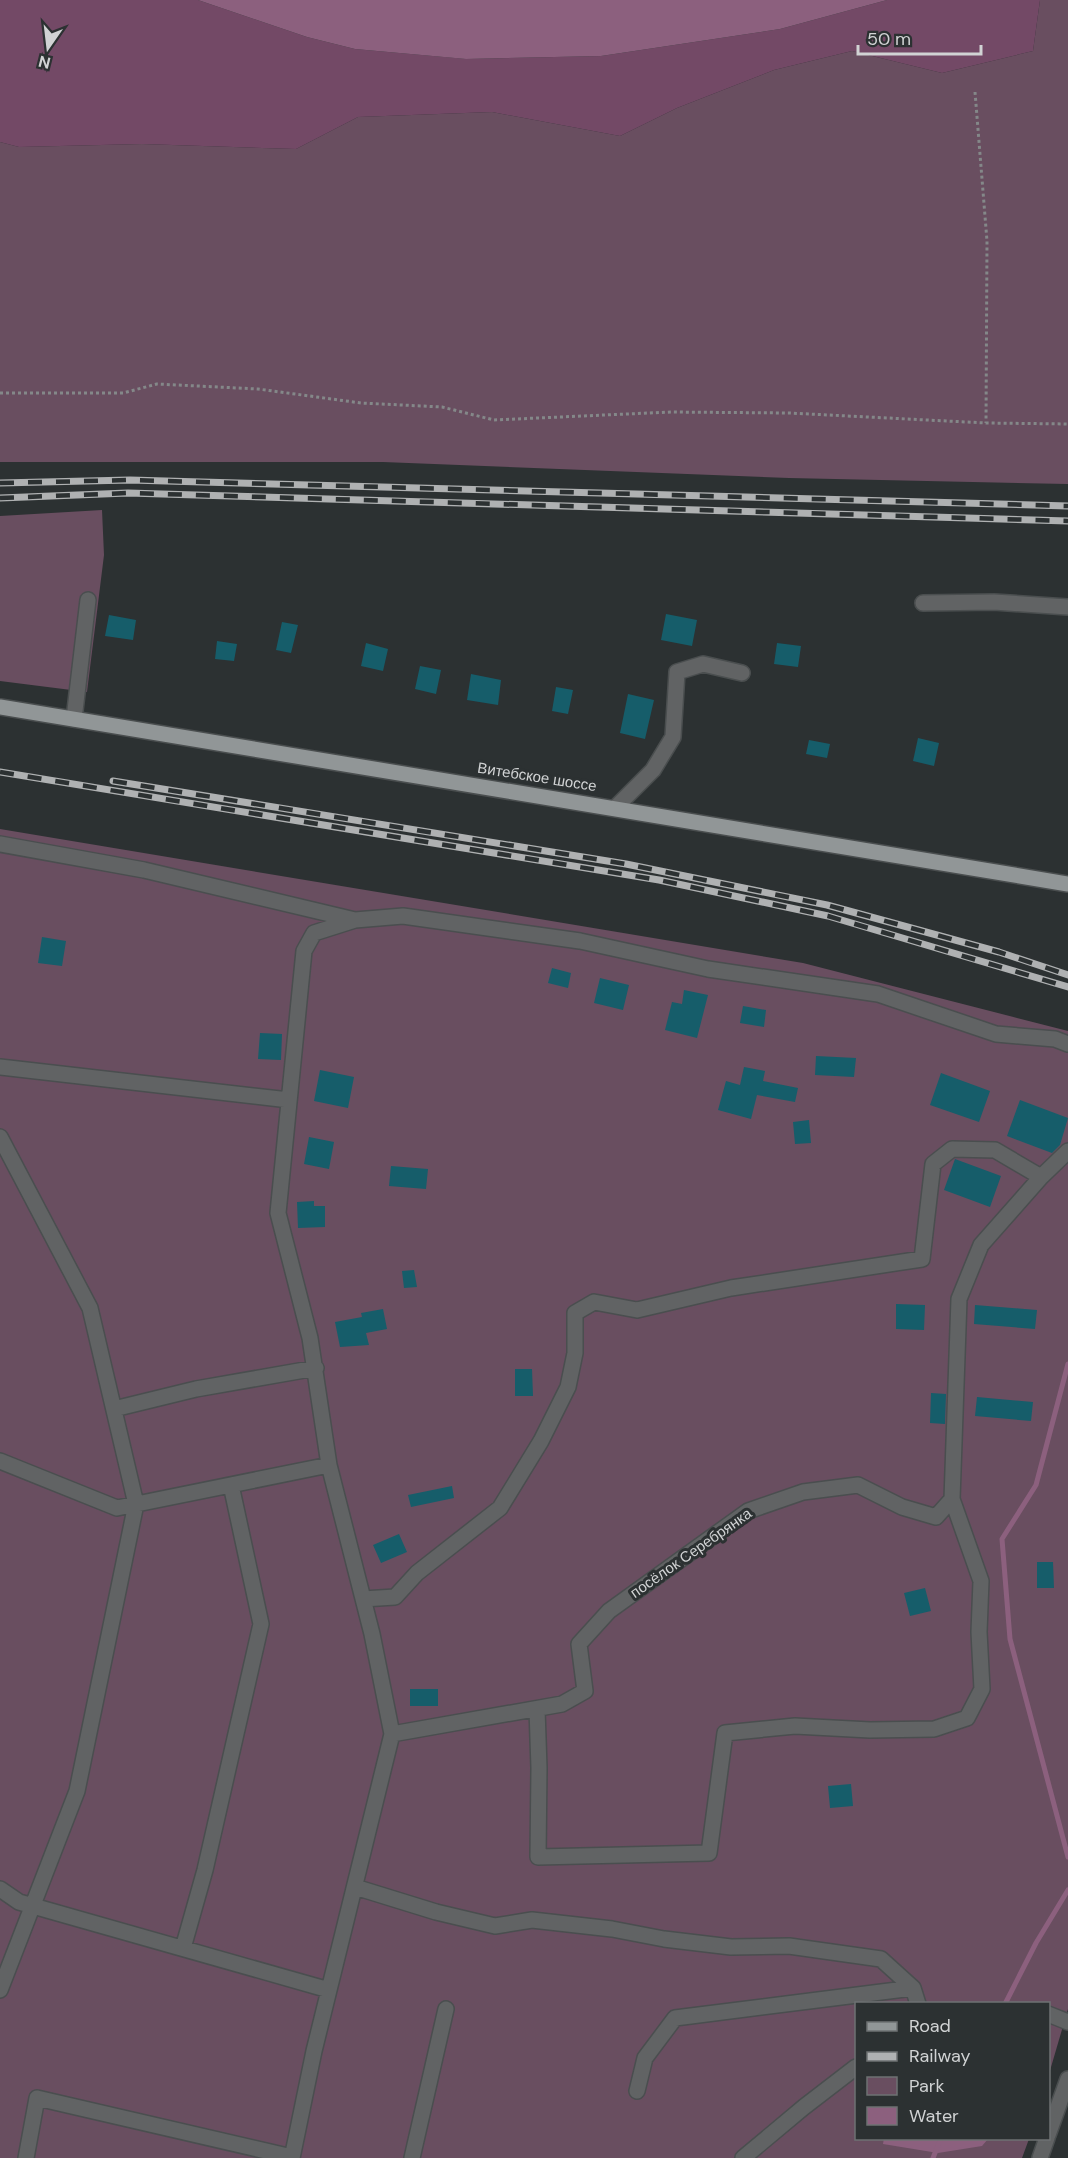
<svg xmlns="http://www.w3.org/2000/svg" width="1068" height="2158" font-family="'DM Sans',sans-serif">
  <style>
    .green { fill: #694e60 }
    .forest { fill: #734966 }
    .water { fill: #8c607e }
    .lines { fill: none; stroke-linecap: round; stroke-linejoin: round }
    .stream { stroke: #8c607e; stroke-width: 5 }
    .building { fill: #165d6a }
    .minor-casing { stroke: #4a4e4f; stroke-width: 18 }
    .major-casing { stroke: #4a4e4f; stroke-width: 18 }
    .path { stroke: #848889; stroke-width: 3; stroke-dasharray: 3 3; stroke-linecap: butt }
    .minor { stroke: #616364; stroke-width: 15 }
    .major { stroke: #919697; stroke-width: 15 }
    .rail-casing { stroke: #afb1b2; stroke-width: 7 }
    .rail { stroke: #2c3132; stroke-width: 4.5; stroke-dasharray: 14; stroke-linecap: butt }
    .labels { text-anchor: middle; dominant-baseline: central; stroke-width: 6; stroke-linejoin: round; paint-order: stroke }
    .street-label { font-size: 15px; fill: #d1d3d4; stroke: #2c3132 }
  </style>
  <rect width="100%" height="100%" fill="#2c3132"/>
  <path class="green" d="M1040,0H1068V484L789,478L383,462H0V142L19,147L142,144L296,149L358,117L492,112L620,136L677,108L774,70L852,51L942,73L1033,51Z
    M102,510L104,555L87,692L0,681V516Z
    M0,829L803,963L1068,1031V2009L1049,2074L1048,2004H856V2138L1029,2139L1022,2158H0Z"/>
  <path class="forest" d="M0,0H198L307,37L355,49L467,59L601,56L780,29L887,0H1040L1033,51L942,73L852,51L774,70L677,108L620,136L492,112L358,117L296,149L142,144L19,147L0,142Z"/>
  <path class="water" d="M198,0H887L780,29L601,56L466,59L355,49L307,37Z
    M884,2138H988V2139L982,2146L938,2153L883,2144Z"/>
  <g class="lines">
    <path class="stream" d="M1068,1364L1036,1485L1002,1539L1010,1639L1068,1857
      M1005,2004L1036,1943L1068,1890
      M933,2158L941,2138"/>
  </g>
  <path class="building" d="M666,614L697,620L692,646L661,640Z
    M109,615L136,620L133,640L105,636Z
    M282,622L298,625L291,653L276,650Z
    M217,641L237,644L234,661L215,659Z
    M366,643L388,649L383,671L361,666Z
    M777,643L801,646L798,667L774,664Z
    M420,666L441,670L436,694L415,689Z
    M471,674L501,680L498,705L467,700Z
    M556,687L573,690L568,714L552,711Z
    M628,694L654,700L645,739L620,733Z
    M918,738L939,743L934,766L913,761Z
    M809,740L830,744L827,758L806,754Z
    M42,937L66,941L62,966L38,963Z
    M552,968L571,973L568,988L548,983Z
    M600,978L629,985L623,1010L594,1003Z
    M684,990L708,995L697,1038L665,1030L672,1002L682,1004Z
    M743,1006L766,1010L764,1027L740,1023Z
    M260,1033L282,1034L281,1060L258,1059Z
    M816,1056L856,1058L854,1077L815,1075Z
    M744,1067L765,1071L763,1081L798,1088L795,1102L757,1095L751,1119L718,1110L726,1081L740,1085Z
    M320,1070L354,1077L348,1108L314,1101Z
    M941,1073L990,1091L979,1122L930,1105Z
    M1020,1100L1068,1118L1060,1145L1052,1153L1007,1136Z
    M809,1120L811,1143L795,1144L793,1122Z
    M309,1137L334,1142L329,1169L304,1164Z
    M955,1159L1001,1176L990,1207L944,1190Z
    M391,1166L428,1169L426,1189L389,1186Z
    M314,1201V1206H325V1227L298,1228L297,1202Z
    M414,1270L417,1287L404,1288L402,1271Z
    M896,1304L925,1305L924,1330L896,1329Z
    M975,1305L1037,1310L1035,1329L974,1324Z
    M383,1309L387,1329L366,1333L369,1345L340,1347L335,1322L362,1317L361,1313Z
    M515,1369H532L533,1396H515Z
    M931,1393L946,1394L945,1424L930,1423Z
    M977,1397L1033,1402L1031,1421L975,1416Z
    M452,1486L454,1498L411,1507L408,1495Z
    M399,1534L407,1552L381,1563L373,1545Z
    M1037,1562H1053L1054,1588H1037Z
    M925,1588L931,1611L910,1616L904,1593Z
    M410,1689H438V1706H410Z
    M851,1784L853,1806L830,1808L828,1786Z"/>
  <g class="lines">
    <g class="minor-casing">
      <path id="minor" d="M923,603L994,602L1068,607
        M74,719L88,600
        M615,808L653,770L673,737L677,672L703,664L742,673
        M0,844L144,870L355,920
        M0,1067L289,1100
        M0,1137L90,1308L136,1504L77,1791L0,1990
        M114,1409L196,1389L316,1368
        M0,1461L117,1508L329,1465
        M363,1599L395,1597L417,1573L500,1508L541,1441L568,1387L575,1353V1313L594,1302L637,1310L731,1288L922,1259L933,1164L952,1149L995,1150L1041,1177
        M537,1709L539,1768L538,1857L709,1853L725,1733L795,1726L870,1730L934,1729L967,1718L982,1689L979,1632L981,1581L952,1499
        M392,1734L562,1704L585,1691L579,1644L609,1611L748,1511L803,1492L858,1485L902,1507L936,1517L952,1499L959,1299L981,1245L1041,1177L1068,1151
        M355,1887L436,1912L495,1926L532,1920L612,1929L664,1939L731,1947L789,1946L881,1959L913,1988L918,2004
        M0,1889L19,1902L329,1990
        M183,1948L205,1870L261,1624L231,1485
        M1048,2014L1068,2022
        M637,2091L645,2058L675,2018L913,1988
        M1048,2135L1068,2079
        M26,2158L37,2098L292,2157
        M292,2158L314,2051L392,1734L372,1634L329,1465L310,1338L278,1213L304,951L314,933L355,920L403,916L580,941L708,969L878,994L996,1034L1055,1039L1068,1044
        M412,2158L446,2009
        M743,2158L804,2107L856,2067
        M1040,2158L1047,2138"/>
    </g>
    <g class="major-casing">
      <path id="major" d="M0,707L1068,884"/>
    </g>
    <path class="path" d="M975,92L987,241L986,423
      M0,393H123L157,384L258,389L361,403L442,407L494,420L671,412L789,413L986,423L1068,424"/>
    <use href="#minor" class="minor"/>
    <use href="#major" class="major"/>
    <g class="rail-casing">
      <path id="rail" d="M0,483L130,480L1068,506
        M0,498L128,493L1068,521
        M0,772L659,880L828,916L1068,987
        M113,781L626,864L827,905L999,952L1068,975"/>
    </g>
    <use href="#rail" class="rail"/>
  </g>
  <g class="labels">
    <g class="street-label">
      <text transform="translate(537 777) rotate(9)">Витебское шоссе</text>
      <text transform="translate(691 1553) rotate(-35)">посёлок Серебрянка</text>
    </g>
  </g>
  <rect x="855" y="2002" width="195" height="138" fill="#2c3132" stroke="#6e7273" stroke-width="1.5"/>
  <rect x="867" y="2022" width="30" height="9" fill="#919697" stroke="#6e7273" stroke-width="1.5"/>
  <text x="909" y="2032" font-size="18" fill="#d1d3d4">Road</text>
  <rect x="867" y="2052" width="30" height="9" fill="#afb1b2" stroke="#6e7273" stroke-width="1.5"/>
  <text x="909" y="2062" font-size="18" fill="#d1d3d4">Railway</text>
  <rect x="867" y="2077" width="30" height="18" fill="#694e60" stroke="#6e7273" stroke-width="1.5"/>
  <text x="909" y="2092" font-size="18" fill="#d1d3d4">Park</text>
  <rect x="867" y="2107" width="30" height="18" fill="#8c607e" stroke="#6e7273" stroke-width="1.5"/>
  <text x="909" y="2122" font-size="18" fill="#d1d3d4">Water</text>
  <g transform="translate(48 48) rotate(194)" stroke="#2c3132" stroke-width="4.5" paint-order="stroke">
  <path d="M0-4.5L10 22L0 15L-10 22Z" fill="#d1d3d4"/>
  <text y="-9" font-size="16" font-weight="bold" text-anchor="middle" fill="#d1d3d4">N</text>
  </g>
  <path d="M858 45v9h123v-9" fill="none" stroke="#d1d3d4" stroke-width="3"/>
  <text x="867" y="45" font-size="18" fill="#d1d3d4" stroke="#2c3132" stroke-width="4.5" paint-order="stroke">50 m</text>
</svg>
